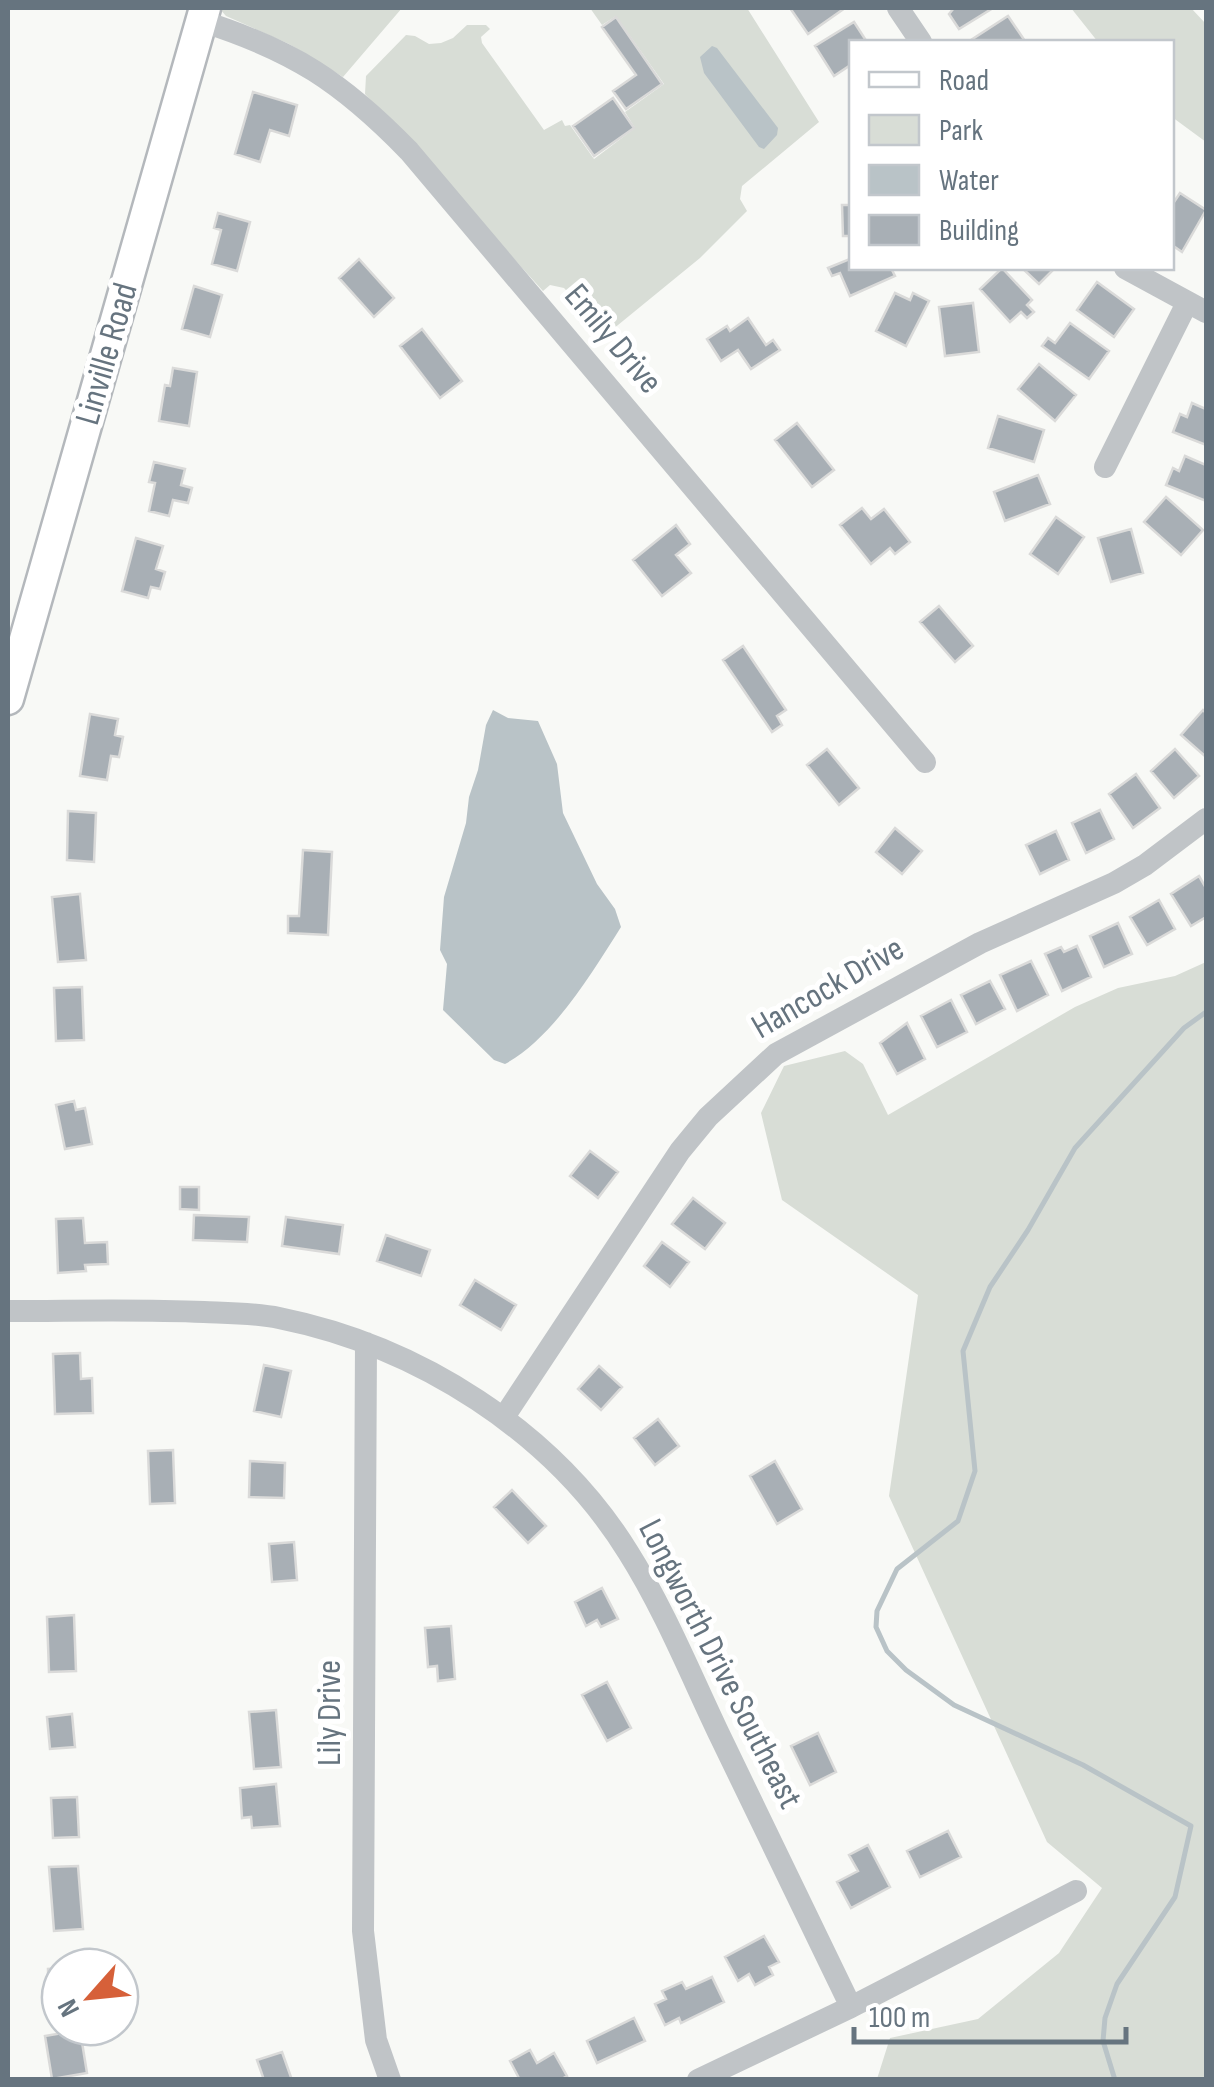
<svg xmlns="http://www.w3.org/2000/svg" width="1214" height="2087" font-family="'Sofia Sans Condensed',sans-serif">
  <style>
    .green { fill: #d8ddd6 }
    .water { fill: #b9c3c7 }
    .lines { fill: none; stroke-linecap: round; stroke-linejoin: round }
    .stream { stroke: #b9c3c7; stroke-width: 5 }
    .building { fill: #a8afb5; stroke: #dadad9; stroke-width: 2.5 }
    .major-casing { stroke: #b4b8bc; stroke-width: 35 }
    .minor { stroke: #c0c4c7; stroke-width: 22 }
    .major { stroke: #fff; stroke-width: 30 }
    .labels { text-anchor: middle; dominant-baseline: central; stroke-width: 10; stroke-linejoin: round; paint-order: stroke }
    .street-label { font-size: 35px; fill: #66747f; stroke: #fff }
  </style>
  <rect width="100%" height="100%" fill="#f8f9f6"/>
  <path class="green" d="M219,8H402L343,77L289,44L226,16Z
    M590,8H747L819,122L742,186L740,199L747,211L700,258L607,334L564,288L550,285L543,291L365,94L366,76L406,35L415,36L429,44L441,43L453,38L467,25H486L490,29L481,37L482,43L544,130L562,120L565,126L570,125L594,159L635,128L625,112L664,84L616,16L602,25Z
    M1071,8H1191L1206,24V142L1172,117V42H1098Z
    M1206,962V2079H877L890,2038L978,2019L1059,1953L1102,1888L1047,1842L889,1496L918,1295L782,1200L761,1113L784,1066L845,1051L863,1064L888,1115L1075,1007L1118,988L1175,976Z"/>
  <path class="water" d="M712,46L717,48L778,128L777,135L764,149L759,147L704,73L700,57Z
    M493,710L508,718L538,721L557,764L563,813L597,884L615,909L621,927C592,973 553,1038 505,1064L494,1060L443,1010L447,964L440,950L444,897L466,823L469,797L478,770L486,725Z"/>
  <g class="lines">
    <path class="stream" d="M1115,2080L1103,2041L1105,2018L1117,1984L1175,1897L1191,1826L1083,1765L954,1705L906,1670L887,1651L876,1627L877,1611L897,1569L958,1521L975,1471L963,1351L990,1287L1028,1230L1075,1148L1184,1028L1206,1012"/>
  </g>
  <path class="building" d="M790,8H845L808,34Z
    M954,8H993L959,29L949,14Z
    M1008,16L1025,41L973,42L971,40Z
    M616,17L662,84L626,109L613,91L636,75L602,27Z
    M854,22L867,42H852V64L834,76L815,46Z
    M253,92L297,105L289,136L270,130L260,162L235,154Z
    M613,98L634,128L594,156L573,126Z
    M1180,193L1206,210L1182,252L1172,245V205Z
    M842,205H852V236H843Z
    M218,213L250,222L237,271L212,264L221,230L214,228Z
    M852,258V268H891L895,276L850,296L840,273L832,276L828,268Z
    M359,259L394,298L374,317L339,278Z
    M1002,268L1032,300L1027,305L1034,312L1027,318L1021,312L1010,322L980,289Z
    M1022,268H1055L1039,284Z
    M1097,282L1134,309L1114,337L1077,310Z
    M194,286L222,295L210,337L182,329Z
    M895,293L910,300L913,293L929,301L906,346L876,331Z
    M973,303L979,352L945,356L939,307Z
    M748,318L766,345L773,340L780,350L751,369L738,350L721,361L707,339L727,326L730,331Z
    M1070,323L1109,351L1089,379L1042,346L1048,338L1055,343Z
    M422,329L462,381L440,398L400,346Z
    M1039,364L1076,395L1055,421L1018,389Z
    M173,368L197,372L189,426L159,421L165,385L170,386Z
    M1192,403L1206,409V445L1173,432L1180,414L1187,417Z
    M998,416L1044,430L1034,462L988,448Z
    M797,423L834,470L812,487L775,440Z
    M1185,456L1206,465V501L1166,485L1173,468L1179,471Z
    M154,462L185,469L181,485L192,488L188,503L173,500L169,516L149,511L155,483L149,482Z
    M1038,475L1050,504L1005,521L994,492Z
    M1166,497L1203,530L1181,555L1144,522Z
    M862,508L871,519L884,509L910,542L895,554L890,548L871,564L840,525Z
    M1056,517L1084,537L1058,574L1030,554Z
    M676,525L690,544L676,555L691,573L662,596L633,560Z
    M1131,529L1143,573L1111,582L1098,538Z
    M136,538L163,546L156,569L165,572L160,589L151,587L148,598L122,591Z
    M939,606L973,646L955,662L920,622Z
    M743,646L786,710L777,716L782,725L772,732L723,660Z
    M1203,710L1206,713V757L1181,735Z
    M90,714L118,719L115,735L123,737L119,757L111,756L107,780L80,776Z
    M827,749L859,788L839,805L807,765Z
    M1175,749L1199,776L1174,798L1151,771Z
    M1136,774L1160,808L1133,828L1109,794Z
    M1100,810L1114,839L1086,853L1072,823Z
    M68,811L96,813L94,862L67,860Z
    M895,828L922,851L902,874L876,852Z
    M1056,831L1069,860L1040,874L1026,845Z
    M303,850L332,852L328,935L288,933V916H299Z
    M1199,876L1206,888V917L1191,926L1171,894Z
    M80,894L86,960L58,962L52,897Z
    M1159,900L1175,929L1147,945L1130,917Z
    M1118,923L1132,954L1104,967L1090,936Z
    M1077,946L1091,977L1062,991L1045,954L1061,947L1064,952Z
    M1031,961L1048,995L1017,1011L1000,975Z
    M990,981L1005,1009L976,1024L961,995Z
    M82,987L84,1040L56,1041L54,988Z
    M951,1000L967,1032L937,1047L921,1016Z
    M907,1023L925,1059L897,1074L880,1043Z
    M74,1101L76,1110L85,1108L92,1144L65,1149L56,1105Z
    M590,1151L618,1172L598,1198L570,1176Z
    M180,1187H199V1210L180,1209Z
    M693,1198L725,1223L705,1249L672,1224Z
    M194,1215L249,1217L247,1242L193,1240Z
    M286,1217L343,1225L339,1254L282,1246Z
    M83,1218L85,1243L107,1242L108,1264L85,1265L86,1271L58,1273L56,1219Z
    M386,1235L430,1250L421,1276L377,1261Z
    M662,1242L689,1262L670,1287L644,1266Z
    M475,1280L516,1305L501,1330L460,1305Z
    M80,1353L81,1379L92,1378L93,1413L55,1414L53,1354Z
    M264,1365L291,1371L281,1417L254,1411Z
    M599,1366L622,1387L601,1410L578,1389Z
    M658,1419L679,1446L655,1465L634,1438Z
    M173,1450L175,1503L150,1504L148,1451Z
    M250,1461L285,1463L284,1498L249,1497Z
    M775,1461L802,1509L777,1524L750,1476Z
    M512,1490L546,1526L528,1543L494,1507Z
    M294,1542L297,1580L272,1582L269,1544Z
    M602,1588L618,1619L601,1627L597,1620L586,1626L575,1602Z
    M74,1615L76,1671L49,1672L47,1617Z
    M451,1626L455,1679L438,1681L437,1666L428,1667L425,1628Z
    M607,1682L631,1728L607,1741L582,1695Z
    M276,1710L281,1767L254,1769L249,1712Z
    M72,1714L75,1747L50,1749L47,1717Z
    M818,1733L836,1772L810,1785L791,1746Z
    M276,1784L280,1826L252,1828L251,1817L242,1818L240,1788Z
    M77,1797L79,1837L53,1838L51,1798Z
    M948,1831L961,1857L920,1877L907,1851Z
    M868,1845L890,1887L851,1908L837,1882L858,1871L849,1855Z
    M78,1866L83,1929L54,1931L49,1867Z
    M764,1936L779,1962L769,1967L773,1975L755,1985L749,1974L738,1981L725,1957Z
    M60,1968V2013L49,2014L48,1969Z
    M712,1977L724,2002L681,2023L679,2018L665,2025L655,2004L666,1999L662,1991L682,1982L686,1989Z
    M634,2018L645,2041L597,2063L587,2041Z
    M80,2030L87,2073L52,2079L45,2036Z
    M530,2050L537,2063L554,2053L567,2076L560,2080H520L510,2061Z
    M282,2052L292,2080H264L257,2060Z"/>
  <g class="lines">
    <g class="major-casing">
      <path id="major" d="M8,699L205,8"/>
    </g>
    <path class="minor" d="M898,8L921,42
      M201,21C293,50 342,82 409,151L925,762
      M1125,268L1206,312
      M1105,467L1187,303
      M8,1311C73,1311 139,1309 204,1312C229,1313 255,1313 279,1318C418,1346 553,1431 628,1552C664,1609 690,1673 719,1734C763,1825 807,1916 851,2007
      M366,1343L363,1931L376,2040L390,2080
      M504,1417L680,1151L708,1117L776,1054L980,943L1114,883L1145,865L1206,819
      M698,2080L851,2007L1076,1891"/>
    <use href="#major" class="major"/>
  </g>
  <g class="labels">
    <g class="street-label">
      <text transform="translate(613 339) rotate(50)">Emily Drive</text>
      <text transform="translate(107 354) rotate(-74)">Linville Road</text>
      <text transform="translate(828 988) rotate(-30)">Hancock Drive</text>
      <text transform="translate(720 1664) rotate(63)">Longworth Drive Southeast</text>
      <text transform="translate(329 1713) rotate(-90)">Lily Drive</text>
    </g>
  </g>
  <rect width="1214" height="2087" fill="none" stroke="#66747f" stroke-width="20"/>
  <rect x="849" y="40" width="325" height="230" fill="#ffffff" stroke="#c2c7cc" stroke-width="2.5"/>
  <rect x="869" y="72" width="50" height="15" fill="#ffffff" stroke="#c2c7cc" stroke-width="2.5"/>
  <text x="939" y="90" font-size="30" fill="#66747f">Road</text>
  <rect x="869" y="115" width="50" height="30" fill="#d8ddd6" stroke="#c2c7cc" stroke-width="2.5"/>
  <text x="939" y="140" font-size="30" fill="#66747f">Park</text>
  <rect x="869" y="165" width="50" height="30" fill="#b9c3c7" stroke="#c2c7cc" stroke-width="2.5"/>
  <text x="939" y="190" font-size="30" fill="#66747f">Water</text>
  <rect x="869" y="215" width="50" height="30" fill="#a8afb5" stroke="#c2c7cc" stroke-width="2.5"/>
  <text x="939" y="240" font-size="30" fill="#66747f">Building</text>
  <g transform="translate(90 1997) rotate(243)"><circle r="48" fill="#ffffff" stroke="#c2c7cc" stroke-width="2.5"/>
  <path d="M0-8L18 38L0 25L-18 38Z" fill="#d66039"/>
  <text y="-15" font-size="28" font-weight="bold" text-anchor="middle" fill="#66747f">N</text>
  </g>
  <path d="M854 2027v15h272v-15" fill="none" stroke="#66747f" stroke-width="5"/>
  <text x="869" y="2027" font-size="30" fill="#66747f" stroke="#ffffff" stroke-width="8" paint-order="stroke">100 m</text>
</svg>
